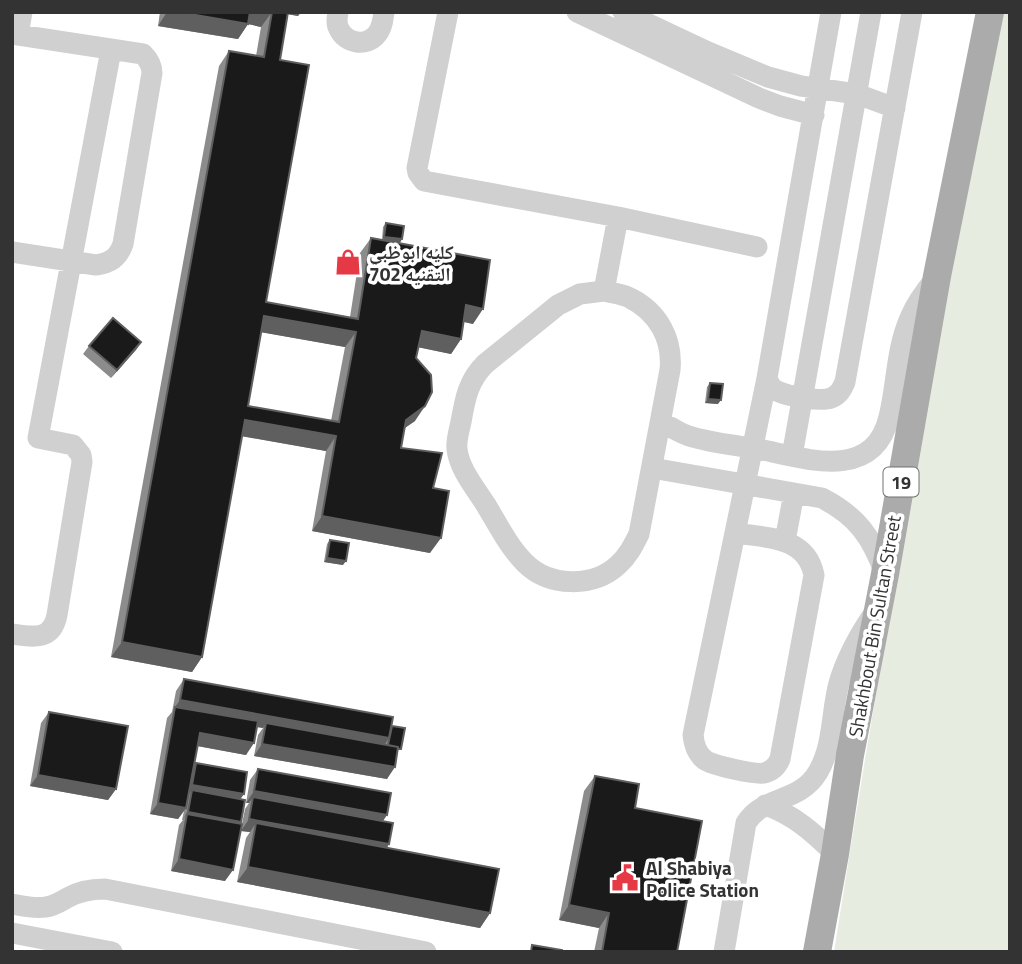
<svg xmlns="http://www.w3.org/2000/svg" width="1022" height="964" font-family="'Titillium Web','Noto Naskh Arabic',sans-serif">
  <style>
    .green { fill: #e6ecdf }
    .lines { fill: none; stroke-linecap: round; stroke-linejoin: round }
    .minor { stroke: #d0d0d0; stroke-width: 21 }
    .major { stroke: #ababab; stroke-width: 28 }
    .wall { fill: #8c8c8c; fill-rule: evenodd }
    .shaded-wall { fill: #5f5f5f }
    .building { fill: #1a1a1a; stroke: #5f5f5f; stroke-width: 2; fill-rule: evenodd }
    .labels { text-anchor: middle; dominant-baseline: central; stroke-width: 7; stroke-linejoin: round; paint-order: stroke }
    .shield { fill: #fff; stroke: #707070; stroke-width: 2 }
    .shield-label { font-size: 18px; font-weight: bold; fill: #333 }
    .poi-label { font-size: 19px; font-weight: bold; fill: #333; stroke: #fff; text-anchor: start }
    .street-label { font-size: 19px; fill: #333; stroke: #fff }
  </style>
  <rect width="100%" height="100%" fill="#fff"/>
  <path class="green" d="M998,12H1010V952H834C883,638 940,325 998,12Z"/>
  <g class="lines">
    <path class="minor" d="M338,12C337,18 336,24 339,29C346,44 367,47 377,34C382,28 383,20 384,12
      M448,12L417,168L418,173L424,181L618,217L757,247
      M577,12L759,98L780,106L814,115
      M623,12L708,52L768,77L801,86L857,94L895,108
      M831,12L767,378C769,384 771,388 777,391C787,396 821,402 831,398C839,395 842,389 845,382L912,12
      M12,34L143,54C149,60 152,65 152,73L123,244C118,258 110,263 96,265L12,252
      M18,35L22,12
      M604,291C612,293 623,294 630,298C658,312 673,339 670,370L639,534C633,546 628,556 618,565C593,588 549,587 525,563C509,547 498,525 486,505C476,489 459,469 457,449C456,440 459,431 461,422C465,399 468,381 485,364L558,305L580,294Z
      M604,291L618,217
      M660,423C671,426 679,433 689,436C711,443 735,445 758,449C804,458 873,483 889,417C897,385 896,349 910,318C916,303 925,291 936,278
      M792,456L871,12
      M652,468L822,498C857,516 872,537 885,574
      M735,533C767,538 806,536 814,575L780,759C777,766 772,771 764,773C755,775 712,765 705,760C697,754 694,745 693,735Z
      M735,533L767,378
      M785,541L794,493
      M12,634C33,637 52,641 57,615L82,462L81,455L73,445L38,438L111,50
      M765,805C793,814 815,834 835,854
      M12,904C23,906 34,909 46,907C54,906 60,902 67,898C79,891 91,889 105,889L426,952
      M12,933L112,952
      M724,952L746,823C763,795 799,804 818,772C834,745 831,712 839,683C846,659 858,637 872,616"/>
    <path class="major" d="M817,952L835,854L850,755L885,574L937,276L990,12"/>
  </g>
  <path class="wall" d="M160,12H301L298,16L288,14L280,60L266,302L350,317L360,253L371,238L382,240L383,227L386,223L400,243L473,324L464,322L461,339L451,354L418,347L416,358L415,421L404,428L401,448L433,488L430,553L312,531L326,451L242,436L202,657L192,672L111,657L219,66L229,51L256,56L261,27L248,24L238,39L158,26ZM261,332L345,347L331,421L248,406Z
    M141,342L111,378L83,354L89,346Z
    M710,383L718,404L705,403L707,387Z
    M330,540L343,565L324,562L327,544Z
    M184,679L392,727L398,753L387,779L254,756L258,735L263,728L257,727L246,755L197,746L193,767L196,763L244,794L240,799V824H242L245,809L249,803H246L250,780L258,769L383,821L389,844L387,848L490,913L480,928L237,882L246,838L250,832L241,831L225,881L171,871L179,825L183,820H182L184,811L178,819L150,814L167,718L172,712L176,691Z
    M49,712L116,789L108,800L30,786L41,723Z
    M595,776L635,808L677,952H594L599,928L559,920L584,791Z"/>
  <path class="shaded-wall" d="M167,12H272L261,27L248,24L238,39L158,26Z
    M281,12H301L298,16L280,13Z
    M384,237L402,239L400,243L382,241Z
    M466,305L483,309L473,324L456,320Z
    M264,316L356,332L345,347L254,331Z
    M422,331L461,339L451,354L412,346Z
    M141,342L136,350L111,378L117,370Z
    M708,399L721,400L718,404L705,403Z
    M425,406L415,421L395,435L406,420Z
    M245,420L336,436L326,451L235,435Z
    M322,516L441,538L430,553L312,531Z
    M327,558L346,561L343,565L324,562Z
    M122,642L202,657L192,672L111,657Z
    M180,700L389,738L381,750L266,723L263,728L174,712L175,707Z
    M200,733L254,743L246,755L192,745Z
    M262,744L395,767L387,779L254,756Z
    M38,775L116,789L108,800L30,786Z
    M192,785L244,794L238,802L192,790L190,793H187Z
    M254,791L387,815L379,827L253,797L249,803H246Z
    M158,803L186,808L178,819L150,814Z
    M188,812L241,822L236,829L187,814L182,820Z
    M249,819L389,844L381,856L256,823L250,832L241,831Z
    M179,859L233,870L225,881L171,871Z
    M248,867L490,913L480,928L237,882Z
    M569,905L609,913L599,928L559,920Z"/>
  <path class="building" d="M178,12H250L248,24Z
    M272,12H288L280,60L309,65L266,302L358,319L371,238L490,260L483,309L466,305L461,339L422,331L416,358L431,375L432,392L425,406L406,420L401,448L442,453L433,488L449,491L441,538L322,516L336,436L245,420L202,657L122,642L229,51L264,57ZM264,316L356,332L339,422L248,406Z
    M386,223L404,226L402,239L384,237Z
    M113,318L141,342L117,370L89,346Z
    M710,383L723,384L721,400L708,399Z
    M330,540L349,543L346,561L327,558Z
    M184,679L393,717L389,738L180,700Z
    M175,707L258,721L254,743L200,733L186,808L158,803Z
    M49,712L128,726L116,789L38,775Z
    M266,723L398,747L395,767L262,744Z
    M392,726L405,728L401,749H398V747L388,745Z
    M196,763L247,772L244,794L192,785Z
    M258,769L391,793L387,815L254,791Z
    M595,776L639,784L635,808L702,821L677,952H602L609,913L569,905Z
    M192,790L245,800L241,822L188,812Z
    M253,797L393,823L389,844L249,819Z
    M187,814L242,824L233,870L179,859Z
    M256,823L499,869L490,913L248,867Z
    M532,945L562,950V952H531Z"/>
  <defs>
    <g id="shop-bare" transform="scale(2.1)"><path d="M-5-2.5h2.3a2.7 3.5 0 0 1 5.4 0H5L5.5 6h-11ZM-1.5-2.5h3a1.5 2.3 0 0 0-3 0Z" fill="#e63946" stroke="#fff" stroke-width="2.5" paint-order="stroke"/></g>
    <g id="civic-bare" transform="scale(2.1)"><path d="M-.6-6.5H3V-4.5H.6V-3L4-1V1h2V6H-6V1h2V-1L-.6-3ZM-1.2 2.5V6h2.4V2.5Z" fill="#e63946" stroke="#fff" stroke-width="2.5" paint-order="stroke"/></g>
  </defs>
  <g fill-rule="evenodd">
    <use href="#shop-bare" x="348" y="262"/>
    <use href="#civic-bare" x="625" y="878"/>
  </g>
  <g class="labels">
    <rect class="shield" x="883.5" y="467.5" width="35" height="29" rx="5"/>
    <g class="shield-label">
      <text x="901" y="482">19</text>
    </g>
    <g class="poi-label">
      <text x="369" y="251">كليه ابوظبي<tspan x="369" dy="22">التقنيه 702</tspan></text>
      <text x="646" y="867">Al Shabiya<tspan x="646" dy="22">Police Station</tspan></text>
    </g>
    <g class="street-label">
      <text transform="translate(874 626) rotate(-80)">Shakhbout Bin Sultan Street</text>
    </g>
  </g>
  <rect width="1022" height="964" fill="none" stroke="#333333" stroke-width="28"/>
</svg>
